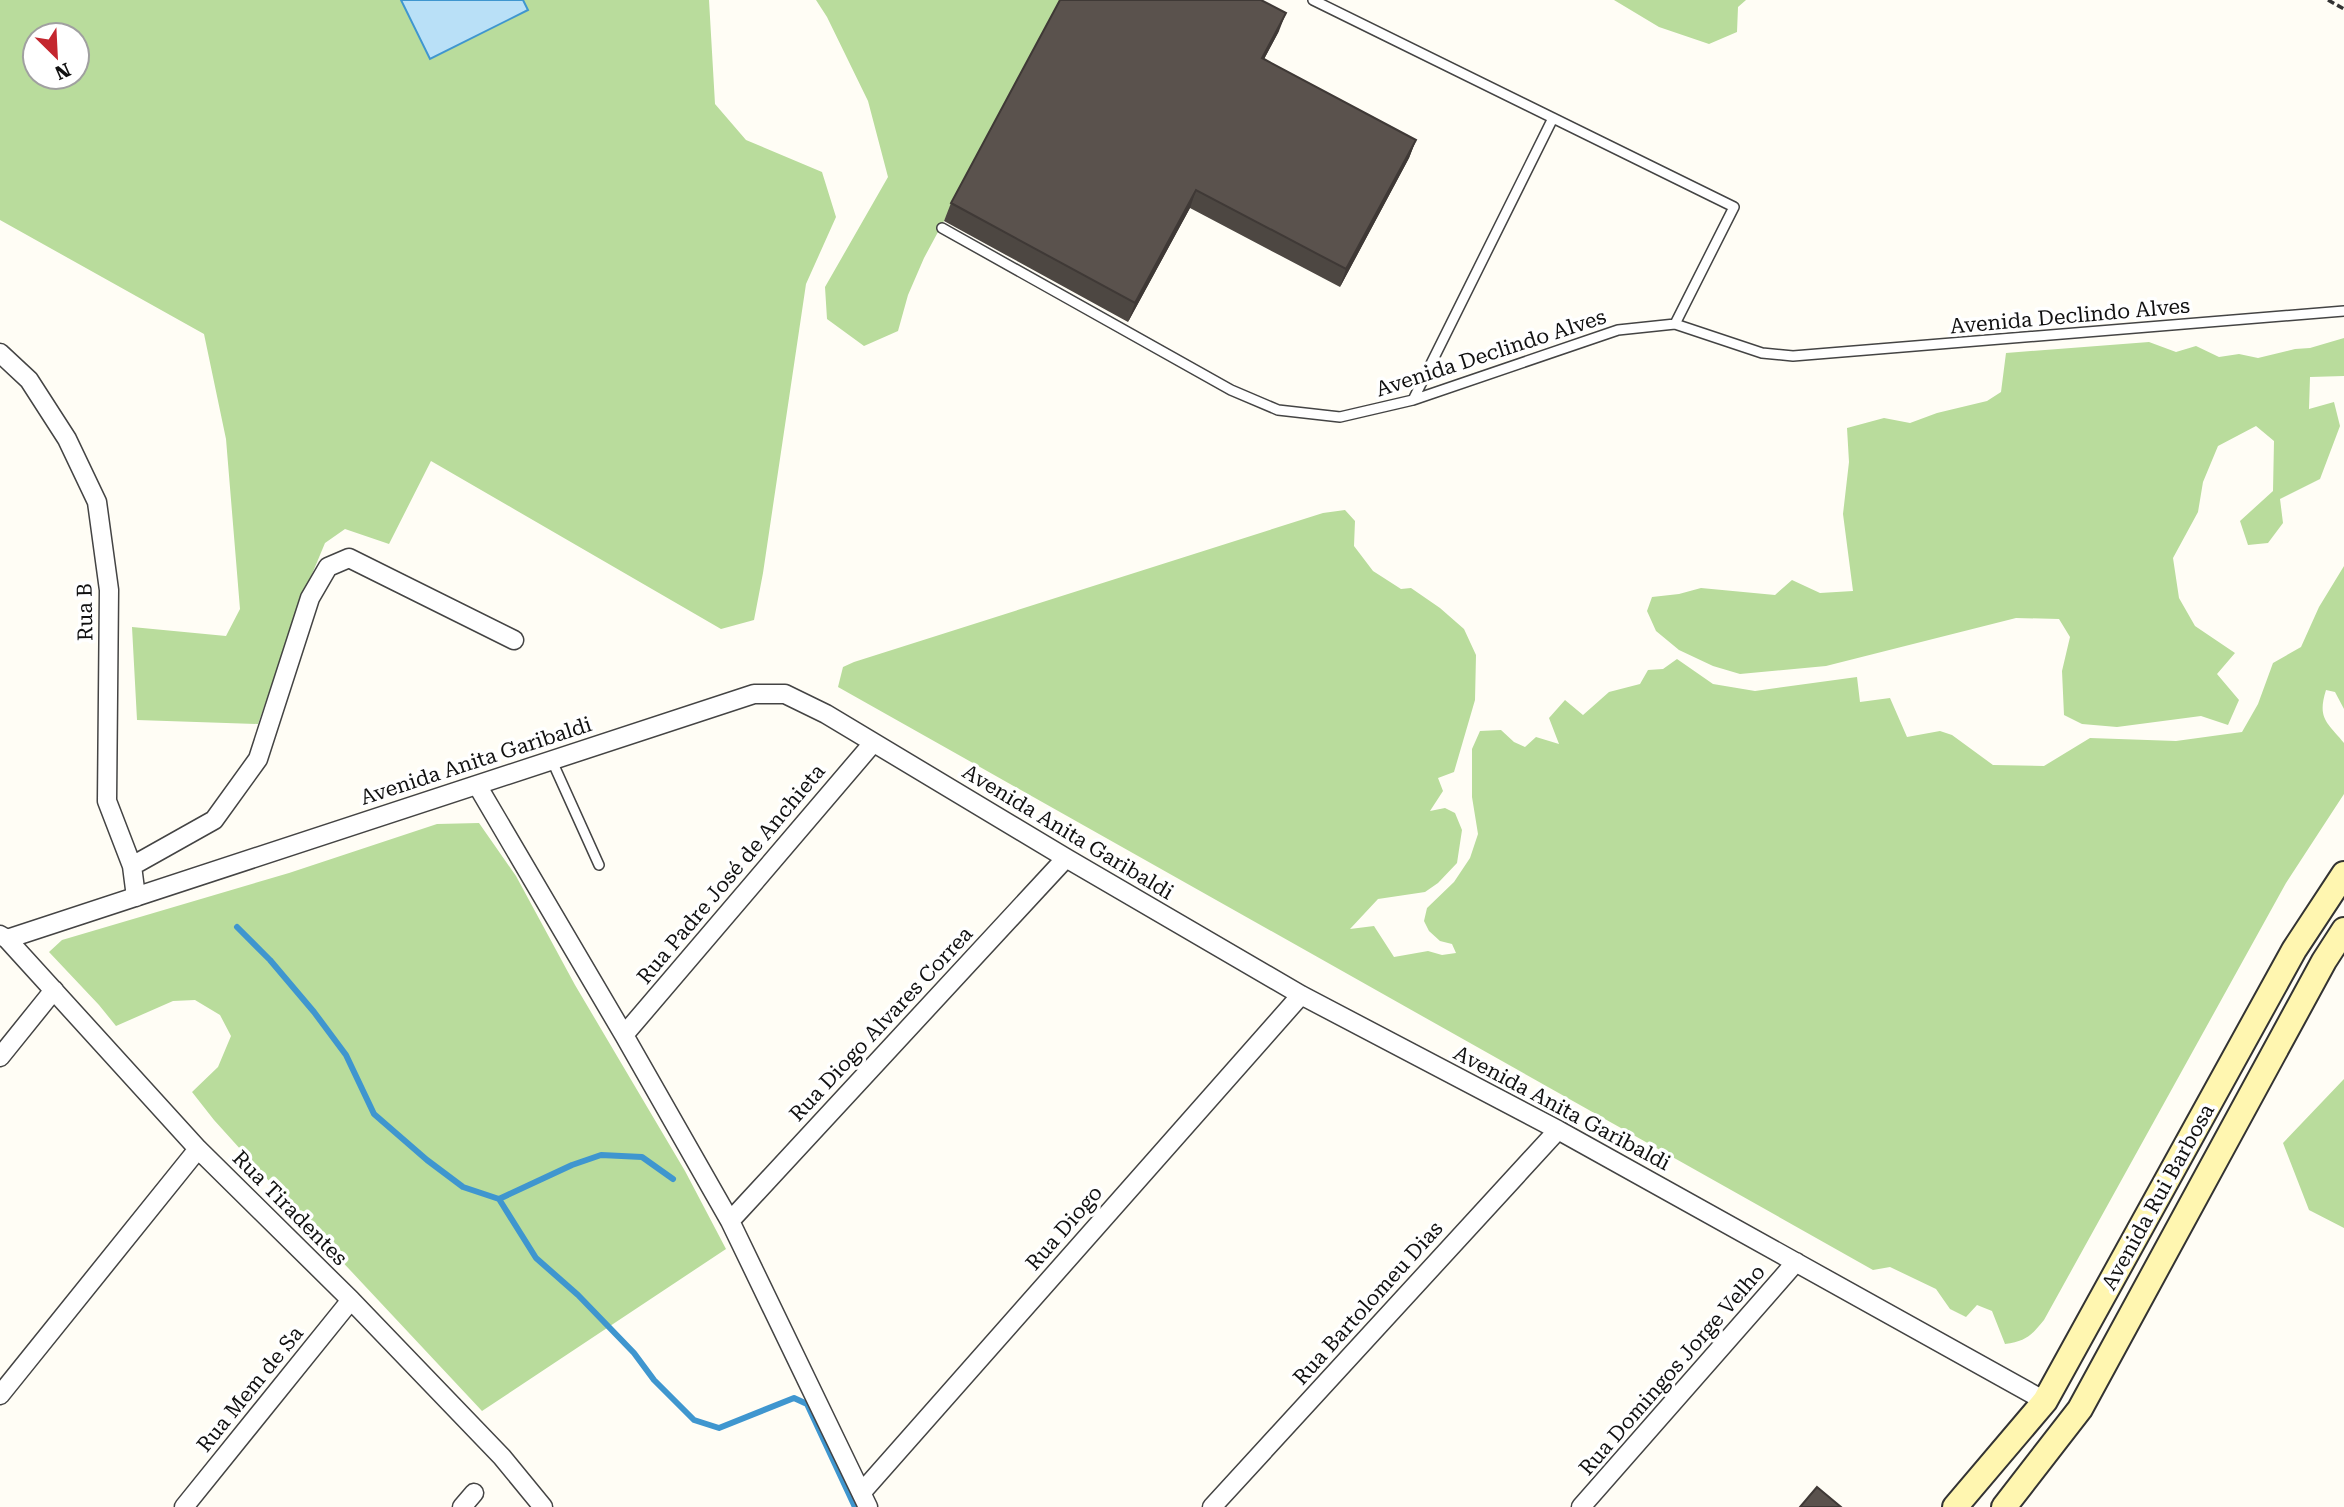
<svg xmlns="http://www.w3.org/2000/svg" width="2344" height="1507" font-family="'Roboto Serif',serif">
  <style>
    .forest { fill: #b9dc9c; fill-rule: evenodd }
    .water { fill: #b9e0f7; stroke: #3f96cf; stroke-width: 2 }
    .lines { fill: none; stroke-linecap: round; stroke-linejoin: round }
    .stream { stroke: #3f96cf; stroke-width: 6 }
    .lane-casing { stroke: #444; stroke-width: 12 }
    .street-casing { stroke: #444; stroke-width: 21 }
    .secondary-casing { stroke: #333; stroke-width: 28 }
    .path { stroke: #333; stroke-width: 3.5; stroke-dasharray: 7 3.5; stroke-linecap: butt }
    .lane { stroke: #fff; stroke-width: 9 }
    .street { stroke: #fff; stroke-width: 18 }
    .secondary { stroke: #fff6b0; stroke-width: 24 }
    .wall { fill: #4d4742 }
    .shaded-wall { fill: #3f3936 }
    .building { fill: #5a524d; stroke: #3f3936; stroke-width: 2 }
    .labels { text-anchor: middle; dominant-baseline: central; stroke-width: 7; stroke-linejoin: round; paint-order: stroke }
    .street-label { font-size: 21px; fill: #111; stroke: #fff }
  </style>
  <rect width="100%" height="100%" fill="#fffdf5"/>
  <path class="forest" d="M0,0H709L715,104L746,140L822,172L836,217L806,284L763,573L754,620L721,629L431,461L389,544L345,529L325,543L305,591L258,724L137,720L132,627L226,636L240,609L226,439L204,334L0,220ZM35,35H77V77H35Z
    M816,0H1063L924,258L908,295L898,331L864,346L827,319L825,287L888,177L868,101L827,17Z
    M1614,0H1746L1738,7L1737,32L1709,44L1659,27Z
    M2344,338V376L2310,377L2309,409L2334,402L2340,426L2320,479L2280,499L2283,523L2268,543L2248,545L2240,521L2273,491L2274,441L2256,426L2218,446L2203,482L2198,512L2173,558L2179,598L2195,626L2235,653L2217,674L2239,700L2228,725L2201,716L2117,727L2082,724L2064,715L2062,671L2070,637L2059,619L2016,618L1826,666L1740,674L1713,666L1679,650L1656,631L1647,611L1652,597L1679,594L1701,588L1775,595L1792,580L1820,593L1853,591L1843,514L1849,462L1847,428L1884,418L1910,423L1937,413L1987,401L2001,392L2006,353L2149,342L2176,352L2196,346L2219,357L2239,354L2258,358L2295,349L2310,348Z
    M1345,510L1355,521L1354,546L1373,571L1401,589L1411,588L1440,608L1464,629L1476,655L1475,700L1454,772L1438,778L1443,791L1430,811L1445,808L1455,813L1462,830L1457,863L1438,883L1425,892L1378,899L1350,929L1374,926L1394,957L1428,951L1442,955L1456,953L1452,944L1440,941L1429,931L1424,921L1427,908L1454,882L1470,858L1478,834L1472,797V749L1480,731L1501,730L1514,742L1525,747L1536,737L1559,744L1549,718L1565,700L1583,715L1609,692L1640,684L1648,670L1663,669L1677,659L1713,684L1755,691L1857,677L1860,702L1890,698L1907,737L1940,731L1952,735L1993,765L2044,766L2090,738L2176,741L2242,732L2258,704L2273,663L2301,647L2319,607L2344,566V709L2335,692L2326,690C2317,719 2327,722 2344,743V794L2286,883L2044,1320C2031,1336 2026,1341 2005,1344L1992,1311L1977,1305L1966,1317L1950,1309L1936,1289L1890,1267L1873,1270L838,687L843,667L854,662L1323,513Z
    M479,823L516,876L575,985L685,1171L726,1249L482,1411L335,1254L214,1120L192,1092L218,1067L231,1036L220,1015L195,1000L173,1001L116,1026L99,1005L49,952L62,940L289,873L437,824Z
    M2344,1079V1228L2309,1210L2283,1143Z"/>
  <path class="water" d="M401,0H523L528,10L430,59Z"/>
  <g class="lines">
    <path class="stream" d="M237,927L270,960L314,1012L346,1055L374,1114L427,1160L463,1187L499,1199L536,1258L578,1295L634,1353L654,1380L694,1420L719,1428L794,1398L807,1404L855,1507
      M499,1199L572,1165L601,1155L642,1157L673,1179"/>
    <g class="lane-casing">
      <path id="lane" d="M1313,0L1734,207L1675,324
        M942,228L1231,390L1278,410L1340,417L1413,400L1618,330L1675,324L1762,353L1793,356L2344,311
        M1413,400L1553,118
        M552,761L599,865"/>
    </g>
    <g class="street-casing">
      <path id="street" d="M0,353L29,380L67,439L97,502L109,590L107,801L132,866L136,897
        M477,785L624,1035L730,1221L868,1507
        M132,866L214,820L258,759L310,598L328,567L349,558L514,640
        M0,935L7,939L198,1149L351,1300L502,1457L543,1507
        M7,939L754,694H785L826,714L1066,858L1301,995L1558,1130L2045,1401
        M624,1035L873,743
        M0,1057L54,990
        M730,1221L1066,858
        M0,1395L198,1149
        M862,1492L1301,995
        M184,1507L351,1300
        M462,1507L474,1493
        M1212,1507L1558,1130
        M1581,1507L1796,1262"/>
    </g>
    <g class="secondary-casing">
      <path id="secondary" d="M1955,1507L2045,1401L2294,950L2344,874
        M2004,1507L2080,1409L2324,961L2344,930"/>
    </g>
    <path class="path" d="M2328,0L2344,9"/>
    <use href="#lane" class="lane"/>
    <use href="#street" class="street"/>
    <use href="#secondary" class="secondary"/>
  </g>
  <path class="wall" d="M1279,31L1264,59L1416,140L1409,158L1340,287L1190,208L1128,322L944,221L951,203Z"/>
  <path class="shaded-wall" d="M1286,13L1279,31L1255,76L1262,58Z
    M1416,140L1409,158L1340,287L1346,269Z
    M1196,190L1190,208L1128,322L1135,303Z"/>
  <path class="building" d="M1060,0H1261L1286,13L1262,58L1416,140L1346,269L1196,190L1135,303L951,203Z
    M1817,1487L1841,1507H1800Z"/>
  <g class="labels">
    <g class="street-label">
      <text transform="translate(2070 316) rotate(-5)">Avenida Declindo Alves</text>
      <text transform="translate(1491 353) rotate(-18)">Avenida Declindo Alves</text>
      <text transform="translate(85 612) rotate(-91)">Rua B</text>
      <text transform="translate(476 761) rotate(-18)">Avenida Anita Garibaldi</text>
      <text transform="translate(1068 832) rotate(31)">Avenida Anita Garibaldi</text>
      <text transform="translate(731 874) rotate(-50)">Rua Padre José de Anchieta</text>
      <text transform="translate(881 1024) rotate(-47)">Rua Diogo Alvares Correa</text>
      <text transform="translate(1562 1108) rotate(28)">Avenida Anita Garibaldi</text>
      <text transform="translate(2158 1197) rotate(-61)">Avenida Rui Barbosa</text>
      <text transform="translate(290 1208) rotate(45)">Rua Tiradentes</text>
      <text transform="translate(1064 1228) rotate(-49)">Rua Diogo</text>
      <text transform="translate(1368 1303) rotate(-48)">Rua Bartolomeu Dias</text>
      <text transform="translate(1672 1370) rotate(-49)">Rua Domingos Jorge Velho</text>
      <text transform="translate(250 1389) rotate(-51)">Rua Mem de Sa</text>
    </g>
  </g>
  <g transform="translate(56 56) rotate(156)"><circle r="33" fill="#ffffff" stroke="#a0a0a0" stroke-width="2"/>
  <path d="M0-5L12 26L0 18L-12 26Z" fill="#c4262e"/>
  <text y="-10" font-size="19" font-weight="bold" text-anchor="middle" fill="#111111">N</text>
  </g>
</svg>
